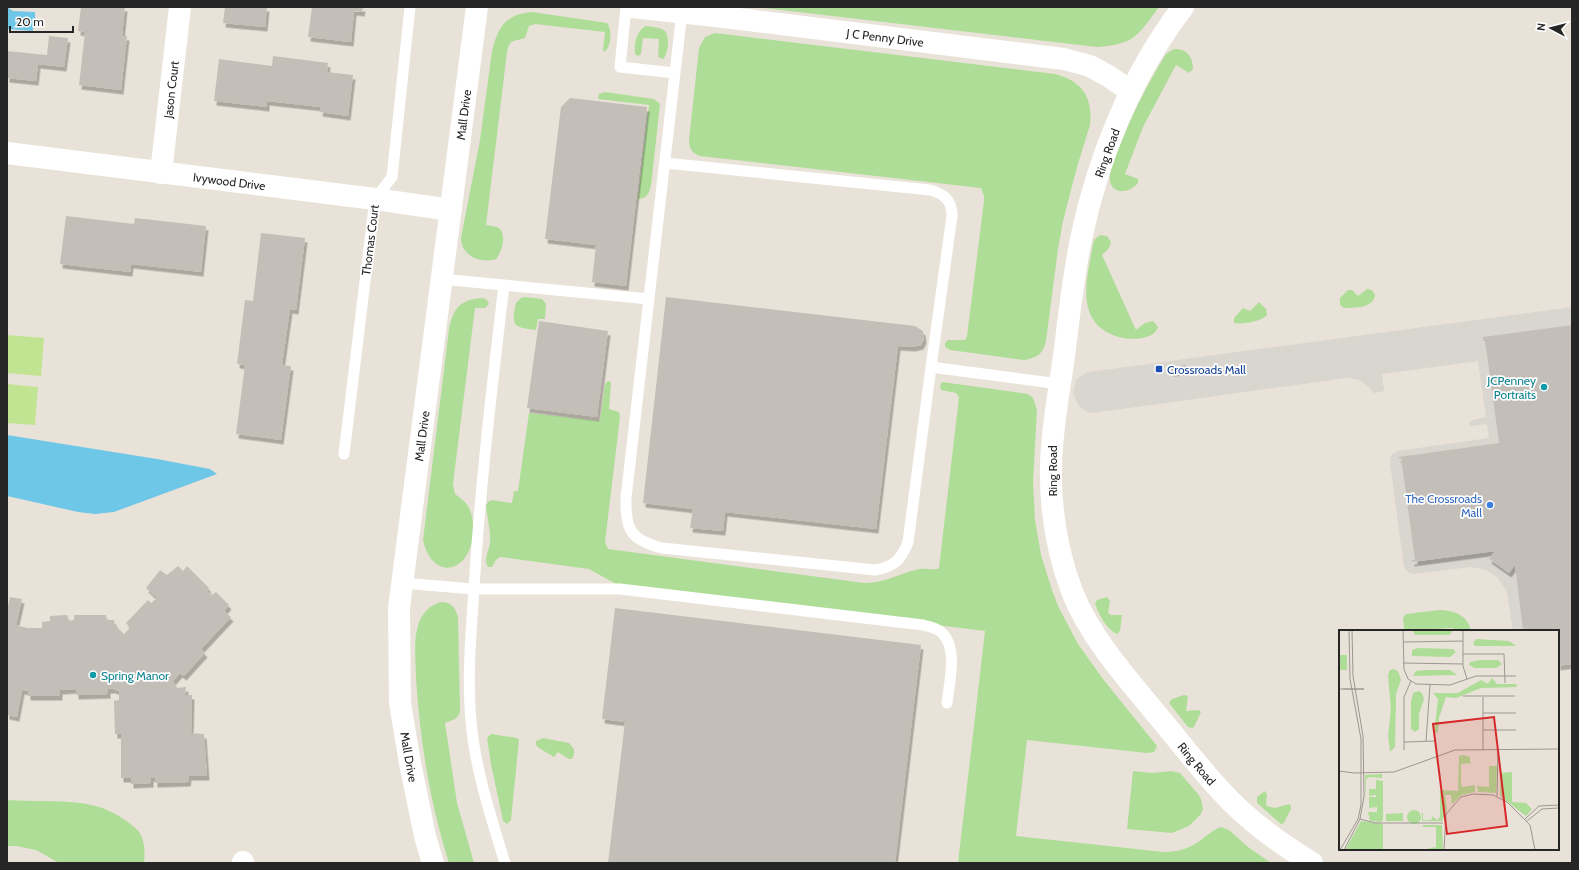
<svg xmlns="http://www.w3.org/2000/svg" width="1579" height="870" font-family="Cabin,sans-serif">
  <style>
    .green { fill: #aedd97 }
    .pitch { fill: #c1e493 }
    .plaza { fill: #d9d5cf }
    .water { fill: #6fc7e7 }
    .building { fill: #c4beb8; filter: url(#shadow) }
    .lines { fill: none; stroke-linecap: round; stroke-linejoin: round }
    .lane { stroke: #fff; stroke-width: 11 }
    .street { stroke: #fff; stroke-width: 22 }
    .transit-dot { fill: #1a4fb4; stroke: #fff; stroke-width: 1.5 }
    .culture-dot { fill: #0f9aa8; stroke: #fff; stroke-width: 1.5 }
    .shop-dot { fill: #3f7fe0; stroke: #fff; stroke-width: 1.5 }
    .labels { text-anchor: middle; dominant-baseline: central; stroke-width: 3.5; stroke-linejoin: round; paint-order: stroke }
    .street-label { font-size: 12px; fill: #262626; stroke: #fff }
    .transit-label { font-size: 12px; fill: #164399; stroke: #fff; text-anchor: start }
    .culture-label { font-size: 12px; fill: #0d838f; stroke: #fff; text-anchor: end }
    .shop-label { font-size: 12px; fill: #366cbe; stroke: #fff; text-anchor: end }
    .inset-road { fill: none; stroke: #9b9791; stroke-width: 1 }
    .view { fill: #d62828; fill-opacity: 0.15; stroke: #d62828; stroke-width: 2 }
    .inset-edge { fill: none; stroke: #262626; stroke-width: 2 }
  </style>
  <defs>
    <filter id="shadow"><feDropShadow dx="2.5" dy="4.5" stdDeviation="0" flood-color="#0004"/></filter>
  </defs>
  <rect width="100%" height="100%" fill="#e9e2d8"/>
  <path class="green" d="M756,7H1159C1137,36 1136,44 1097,47Z
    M532,12L607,23C612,29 612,47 604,52L603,50L605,32L535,24L529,26L525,38C514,42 510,38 507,52L486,225C490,226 495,226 499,228C507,235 502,252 496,259C481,264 461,256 461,238L480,140L492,51C498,27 506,14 532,12Z
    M646,26C652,27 661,27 665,31C670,37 668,55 663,59L658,57L659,39L643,38L641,54L638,56L635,54C634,44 636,31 646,26Z
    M715,33L1055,74C1082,81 1093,97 1090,125L1077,167L1063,221L1058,249L1046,341C1043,354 1037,358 1024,360L950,350L945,347V343L948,340H965L967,336L984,201V196L981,188L700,156C692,153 689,149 689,140L699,48L705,37Z
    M1174,49C1187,48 1193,57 1193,69L1189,73L1176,65L1143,127L1125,174L1138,179V183C1127,196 1107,194 1110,174C1111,164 1116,154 1120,145C1132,115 1146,87 1163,59L1166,54Z
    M605,92L654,99L660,104L651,186C649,194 646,199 638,199L649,105L598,99L599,94Z
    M1100,235L1107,236L1111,242L1109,248L1102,255L1136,330L1145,323L1153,321L1158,327C1155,335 1150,336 1142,338C1121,342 1096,332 1089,311C1082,290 1090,264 1093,243L1095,239Z
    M1367,289L1372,290L1375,295C1374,308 1354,308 1344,308L1340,305V298L1348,290H1352L1358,296Z
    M525,297L542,299L546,304L545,319H538L536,330C513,327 511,326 516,303L521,298Z
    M483,298L487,300L489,304L485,308H475L453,484L455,494C460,498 465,501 468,506C472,513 473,520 473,527C475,571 433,585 423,540L449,329C453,308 461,299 483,298Z
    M1259,302L1266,309L1267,315C1261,322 1243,324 1234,323V318L1243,308L1250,311Z
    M608,381L611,382V385L609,409L619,412L620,417L605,542L608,549L864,583C887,583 899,573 920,569C927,568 934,571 939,568L959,397L956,393L941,390L940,386L942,382L1028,394L1033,398L1037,410L1033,482L1035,520L1041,555L1052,590L1058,606L1078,644L1103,679L1157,746L1154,752L1147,753L1027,740L1016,836L1164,852C1175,852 1185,850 1195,844C1204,839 1211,830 1221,827L1229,830L1248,847L1271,863H958L985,631L628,587L616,584L589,569L500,557L496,560L492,567H488C483,559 489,551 490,543C491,530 487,518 486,505L489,501L492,500L512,503L514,491H518L529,413L600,421L605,384Z
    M1107,597L1110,601L1108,613L1111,615H1122L1120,631L1117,634C1106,629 1099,614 1095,604L1097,600Z
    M442,602C452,603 455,607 458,617L460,712C457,720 452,720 445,723L457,803L474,863H449C430,803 420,741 416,678C416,661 413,642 418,626C421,614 430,604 442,602Z
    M1439,610C1453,610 1468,615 1471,631H1459L1452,628L1408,631L1404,629L1403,618L1406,614Z
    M1184,695L1188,696L1186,711L1199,710L1201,712L1194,727L1192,728L1188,727L1169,703L1172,699Z
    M491,734L517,738L519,740L511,820L507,824L503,821L491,764L487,738Z
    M543,738L569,743L574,749V755L572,759H569L558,752L554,757L539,748L536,745V741Z
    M1133,771L1153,773L1171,771L1180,773L1198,794L1201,799L1203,809L1201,814L1189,826L1172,833L1127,829Z
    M1265,791L1267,795L1266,804L1267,806L1275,808L1289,804L1291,806V809L1284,823L1281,824L1257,803V797Z
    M7,800C33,802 75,799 99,807C110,810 133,823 140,833C145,842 145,854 144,863H59L36,850L16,846H7Z"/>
  <path class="pitch" d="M7,335L44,338L41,376L7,373Z
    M7,384L38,387L35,425L7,423Z"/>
  <path class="plaza" d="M1572,307V325L1483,338V341H1485L1499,443L1398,457L1399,459L1401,458L1415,560H1412V562L1495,551L1515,565L1523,631H1513L1507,592L1498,578L1491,573L1484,569L1470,567L1414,574L1409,573L1404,567L1390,463L1391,455L1397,451L1489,438L1487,424L1471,426L1469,424L1472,420L1486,417L1478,361L1382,374L1384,391L1373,393L1370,388L1362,382L1357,379L1347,378L1093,413L1087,412L1079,406L1073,394L1076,380L1084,374L1089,372Z"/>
  <path class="water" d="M7,7L13,11L35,12V17L37,20V26L33,27V31L7,29Z
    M7,435L157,459L210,469L217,474L114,512L95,514L78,512L7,496Z"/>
  <path class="building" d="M81,7H125L122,36H127L121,90L79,85L85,32L78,31Z
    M225,7H267L265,27L223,23Z
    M312,7H363L362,12L354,11L351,42L308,37Z
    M49,36L68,38L64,67L38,64L36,81L7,78V51L47,55Z
    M273,56L328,63L327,72L353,75L348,116L320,112L321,107L267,101V107L214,101L219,59L272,66Z
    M570,98L647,107L626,286L592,282L596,245L545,239L561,107Z
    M66,216L134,224L135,218L206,226L201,272L131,264L130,272L60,264Z
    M261,233L305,238L296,310L290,309L282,365L291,366L281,440L236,434L245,365L237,364L245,300L253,301Z
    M666,297L915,326L923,331L924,339L921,345L913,347L898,346L876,529L725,512L723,531L690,528L693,509L643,503Z
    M539,321L608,331L597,417L527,408Z
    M1572,325V664L1558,666V631H1523L1515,565L1509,573L1489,559L1495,551L1412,562V560H1415L1401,458L1399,459L1398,457L1499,443L1485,341H1483V337Z
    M1186,365V370L1171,372L1170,368Z
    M178,566L183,571L187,566L209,588L207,591L212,595L216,592L229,605L224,611L231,617L201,649L205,653L184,676L180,673L173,681L177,688L186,687L185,695H192L191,733L204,734L207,776H189L188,782L155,783V778L151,777V783L131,784V778H121V734H115L114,701L119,700V691L113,689H108V694L76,695V689L60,690V696H28V691L22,690L17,717L7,715V610L10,597L22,599L16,625L27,628H42V622L50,621V616L67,615L69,621L74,620V615H106L107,620H114L115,625L124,634L130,628L126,623L148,600L151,603L157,598L146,588L160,570L167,575Z
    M615,608L921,645L895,863H608L625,722L602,719Z"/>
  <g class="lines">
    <path class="lane" d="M626,7L620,67L675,73
      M682,12L626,498C625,530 631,540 662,548L875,570C894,567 901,560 908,542L931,367L1059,384
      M665,163L930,190C945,194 952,201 952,216L931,367
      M441,279L649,299
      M344,454L375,199L392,177L410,7
      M402,583L474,589C480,488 492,386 504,285
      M505,863C491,817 475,769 471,721C467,677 471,633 474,589H620L923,625C930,627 938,628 943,634C958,649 949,684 947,703"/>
    <g class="street">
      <path id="s1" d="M632,7L715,16L1064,59L1090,66L1110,77L1131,92"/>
      <path id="s2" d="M1183,7C1132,74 1098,157 1081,239C1073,278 1069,317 1064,356C1059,392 1052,427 1051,464C1050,507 1057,553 1073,594C1090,636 1125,676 1154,711C1176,737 1197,765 1220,790C1246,819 1279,843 1312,863"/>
      <path id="s3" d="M7,153L375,199L451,210"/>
      <path id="s4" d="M161,173L180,7"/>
      <path d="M243,863V862"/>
      <path id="s5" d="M433,863L425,836L410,763L400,703L399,608L477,7"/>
    </g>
  </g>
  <rect class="transit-dot" x="1155" y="365" width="8" height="8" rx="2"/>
  <g class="culture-dot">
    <circle cx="1544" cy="387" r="4"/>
    <circle cx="93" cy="675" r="4"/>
  </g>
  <circle class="shop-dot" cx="1490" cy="505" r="4"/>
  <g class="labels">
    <g class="street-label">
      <text stroke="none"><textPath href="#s1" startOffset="255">J C Penny Drive</textPath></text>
      <text stroke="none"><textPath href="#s4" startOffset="84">Jason Court</textPath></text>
      <text stroke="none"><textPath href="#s5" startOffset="756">Mall Drive</textPath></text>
      <text transform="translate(1107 153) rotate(-70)">Ring Road</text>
      <text stroke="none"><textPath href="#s3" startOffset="224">Ivywood Drive</textPath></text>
      <text transform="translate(370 240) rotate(-83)">Thomas Court</text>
      <text stroke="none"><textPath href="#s5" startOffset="432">Mall Drive</textPath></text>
      <text transform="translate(1052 471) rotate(-90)">Ring Road</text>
      <text transform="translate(409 757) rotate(80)">Mall Drive</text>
      <text stroke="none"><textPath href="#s2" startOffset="826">Ring Road</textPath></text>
    </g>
    <g class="transit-label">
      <text x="1167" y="369">Crossroads Mall</text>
    </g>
    <g class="culture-label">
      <text x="1536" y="380">JCPenney<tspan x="1536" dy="14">Portraits</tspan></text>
      <text x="101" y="675" text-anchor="start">Spring Manor</text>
    </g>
    <g class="shop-label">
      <text x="1482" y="498">The Crossroads<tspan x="1482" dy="14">Mall</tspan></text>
    </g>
  </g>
  <g transform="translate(1339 630)">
    <rect width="220" height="220" fill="#e9e2d8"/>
    <path d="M73,0H113V2L110,5H76ZM137,9L170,11L177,16H136L134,13ZM79,18L114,19L117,22L111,27L73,26V20ZM0,25H8V40H0ZM141,30H159L163,34L157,38H136L130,35L131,32ZM55,39L59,41L62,50L57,64L56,117L51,122L49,106L52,79L49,45L51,40ZM88,40H111L118,45L74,46L77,41ZM153,48L158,54H177L178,57L142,58L117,68L107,67L100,88L99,102L95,104L99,69L94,63H119L142,50L149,54ZM80,61L83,63L85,69L80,84V99L76,102L72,99V72L74,63ZM124,125L131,127V132L133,133L122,134V153L123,157L136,155V162L123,165L113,174L112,165H106L108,179L103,191H84L83,190V183L84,182V190H92L96,182L94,187L98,190L101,187V160L119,161L120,126ZM150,136H158L157,163L139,162L138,156L150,157ZM161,137L163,143L173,142V172L187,173L193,179L187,186L161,166ZM43,144V148L30,147L27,149L26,175V145ZM37,150L44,151V189L42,192L31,191L29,182H38V177L30,178V167H37V165L30,166V159H37ZM68 187a7 7 0 1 1 14 0a7 7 0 1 1-14 0ZM64,183V191H47V184ZM22,191L44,194V220H6ZM84,195H103L104,220H83L97,217V197H84Z" fill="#aedd97"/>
    <path class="inset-road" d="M64,0L65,39L69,49L77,54L111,55L137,46H177M124,0V36L128,49M65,12L124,11M124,24H165L166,53M64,33L124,34M0,59H25M4,59H25M124,66H176M144,83H177M144,100H177M87,111L91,55M65,112L97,111M65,120V67L72,51M144,120V67M0,141L15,143L55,142L116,120L220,119M158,166L159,120M21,189L36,193H104M186,189L200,176L220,175M188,191L203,179L220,178M1,220L19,189L22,175V109L11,49L10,0M5,220L21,189L25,166L24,106L14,46L13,0M105,220L107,184L122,167L134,164L154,165L168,172L191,195L196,220"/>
    <path class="view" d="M155,87L168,196L108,204L94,94Z"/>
    <rect width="220" height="220" class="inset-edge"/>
  </g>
  <rect width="1579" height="870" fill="none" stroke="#262626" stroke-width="16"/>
  <g transform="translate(1551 28) rotate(277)" stroke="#ffffff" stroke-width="3" paint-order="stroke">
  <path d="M0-3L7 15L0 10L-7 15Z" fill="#262626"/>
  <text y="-6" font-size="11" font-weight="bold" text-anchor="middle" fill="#262626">N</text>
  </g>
  <path d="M10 26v6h63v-6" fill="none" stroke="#262626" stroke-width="2"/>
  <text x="16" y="26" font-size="12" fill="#262626" stroke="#ffffff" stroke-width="3" paint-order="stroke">20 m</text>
</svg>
